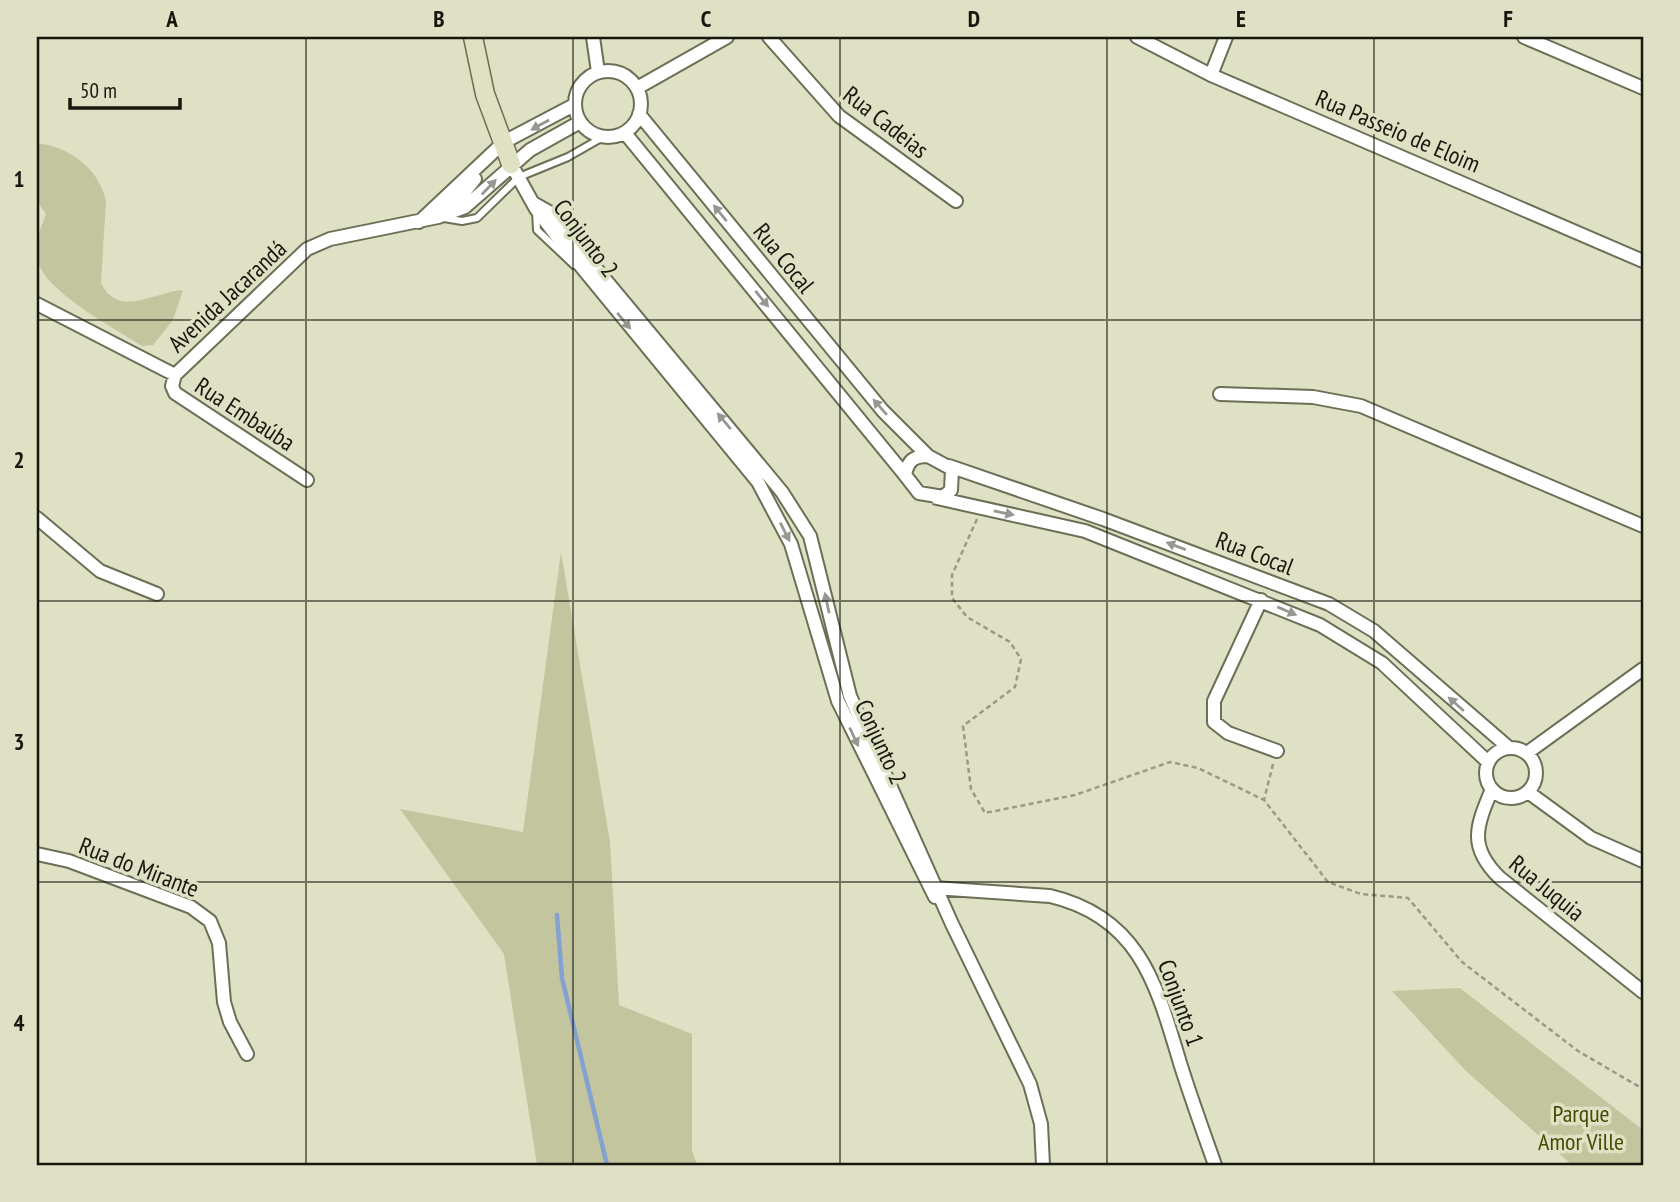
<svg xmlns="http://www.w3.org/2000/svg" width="1680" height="1202" font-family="'PT Sans Narrow',sans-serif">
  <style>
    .green { fill: #c3c59e }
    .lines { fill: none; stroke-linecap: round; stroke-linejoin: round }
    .stream { stroke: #83a2d1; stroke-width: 4.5 }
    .lane-casing { stroke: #6c6e55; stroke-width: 10 }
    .street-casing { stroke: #6c6e55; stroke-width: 16 }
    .secondary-casing { stroke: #6c6e55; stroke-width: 21 }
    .path { stroke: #989a84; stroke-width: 2.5; stroke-dasharray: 5 3.5; stroke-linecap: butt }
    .lane { stroke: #fff; stroke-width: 6 }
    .street { stroke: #fff; stroke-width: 12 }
    .secondary { stroke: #e0e0c3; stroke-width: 18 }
    .oneway { fill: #979792 }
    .grid { fill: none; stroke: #17170d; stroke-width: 2; stroke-opacity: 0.55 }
    .labels { text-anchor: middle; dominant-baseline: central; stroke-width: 7; stroke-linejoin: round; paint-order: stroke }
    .street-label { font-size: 24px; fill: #17170d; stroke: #dfe1c5 }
    .park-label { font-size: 24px; fill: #494a02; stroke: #dfe1c5 }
    .neatline { fill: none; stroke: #17170d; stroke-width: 2.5 }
    .grid-label { font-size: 23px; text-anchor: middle; font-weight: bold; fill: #17170d }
  </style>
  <rect width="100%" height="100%" fill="#dfe1c5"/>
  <path class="green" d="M37,143C69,147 99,168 106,201L101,283C118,319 154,292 183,290L173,320L153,345L142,346L134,341C109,325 40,288 37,257C35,242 41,227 46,214L37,201Z
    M561,552L610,842L619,1005L692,1034V1150L697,1165H537L504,954L400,809L523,832Z
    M1460,988L1643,1130V1165H1572L1465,1070L1392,991Z"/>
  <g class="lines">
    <path class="stream" d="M557,915L562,978L607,1165"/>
    <g class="lane-casing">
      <path id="lane" d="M536,211L537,230L574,265
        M444,218L462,221L477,218L519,177L568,157L603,137"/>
    </g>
    <g class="street-casing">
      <path id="street" d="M593,37L598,72
        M769,37L839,116L956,201
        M1137,37L1211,75L1643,261
        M1524,37L1643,88
        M575 104a33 33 0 1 1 66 0a33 33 0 1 1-66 0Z
        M1211,75L1226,37
        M637,88L727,37
        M639,114L883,411L928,456L952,469L951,490L943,497L919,493L905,475C908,460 914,456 928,456
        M625,133L905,475
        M511,164L536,209L561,242L758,482L791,544L838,701L935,897
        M533,203L549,212L782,492L810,536L850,696L952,924L1030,1084L1041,1124L1043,1165
        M440,210L458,200L475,179
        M419,222L504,142L574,105
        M37,304L175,375
        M1220,394L1313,397L1361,406L1643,526
        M949,466L1103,519L1329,604L1374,631L1508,747
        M307,480L175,393L172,386L175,375L307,249L330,239L438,217L465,207L530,150L580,122
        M937,498L1085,531L1320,625L1382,663L1488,762
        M37,518L100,571L157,594
        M1261,600L1214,701V722L1228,733L1277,751
        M1486 773a25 25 0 1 1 50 0a25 25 0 1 1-50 0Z
        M1527,753L1643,669
        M1492,789C1476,827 1468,847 1500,878L1643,992
        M1528,792L1591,838L1643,861
        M37,854L69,861L191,907L210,921L219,943L224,1002L230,1022L247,1054
        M934,888L1050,896C1140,917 1157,986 1180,1063C1191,1098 1203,1131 1215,1165"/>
    </g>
    <g class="secondary-casing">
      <path id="secondary" d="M473,37L485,94L511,164"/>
    </g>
    <path class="path" d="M977,519L952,575V598L967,617L1010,642L1021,659L1015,687L963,726L971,789L985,813L1075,795L1170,762L1198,768L1264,800
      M1273,764L1264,800L1328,882L1361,894L1408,898L1462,962L1578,1051L1643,1089"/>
    <use href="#lane" class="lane"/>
    <use href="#street" class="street"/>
    <use href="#secondary" class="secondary"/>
  </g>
  <defs><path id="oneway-solid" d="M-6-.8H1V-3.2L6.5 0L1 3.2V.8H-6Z" transform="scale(1.75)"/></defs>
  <g class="oneway">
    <use href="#oneway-solid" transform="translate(540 125) rotate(151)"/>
    <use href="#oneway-solid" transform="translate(489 187) rotate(-46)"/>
    <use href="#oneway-solid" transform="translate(720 213) rotate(-129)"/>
    <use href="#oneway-solid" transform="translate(762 299) rotate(51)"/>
    <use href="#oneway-solid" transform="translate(624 321) rotate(50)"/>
    <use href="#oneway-solid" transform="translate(880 407) rotate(-131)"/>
    <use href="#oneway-solid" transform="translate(724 421) rotate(-130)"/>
    <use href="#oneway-solid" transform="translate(1004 513) rotate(12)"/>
    <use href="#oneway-solid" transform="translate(785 532) rotate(63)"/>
    <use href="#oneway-solid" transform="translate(1176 546) rotate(-159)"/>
    <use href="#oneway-solid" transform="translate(827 603) rotate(-102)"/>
    <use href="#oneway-solid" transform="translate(1287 611) rotate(23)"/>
    <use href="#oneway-solid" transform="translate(1456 704) rotate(-138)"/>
    <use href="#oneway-solid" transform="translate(854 737) rotate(65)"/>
  </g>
  <path class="grid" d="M306,37V1165M573,37V1165M840,37V1165M1107,37V1165M1374,37V1165M37,320H1643M37,601H1643M37,882H1643"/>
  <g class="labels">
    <g class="street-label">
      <text transform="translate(886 122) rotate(38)">Rua Cadeias</text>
      <text transform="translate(1398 131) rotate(23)">Rua Passeio de Eloim</text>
      <text transform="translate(586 238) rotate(53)">Conjunto 2</text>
      <text transform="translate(784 258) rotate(51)">Rua Cocal</text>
      <text transform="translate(227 296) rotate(-43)">Avenida Jacarandá</text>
      <text transform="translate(245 414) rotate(33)">Rua Embaúba</text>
      <text transform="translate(1255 553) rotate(21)">Rua Cocal</text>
      <text transform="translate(881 742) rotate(65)">Conjunto 2</text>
      <text transform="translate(139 867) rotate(21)">Rua do Mirante</text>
      <text transform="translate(1547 888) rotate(39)">Rua Juquia</text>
      <text transform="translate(1181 1003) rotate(70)">Conjunto 1</text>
    </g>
    <g class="park-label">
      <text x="1581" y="1113">Parque<tspan x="1581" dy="28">Amor Ville</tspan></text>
    </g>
  </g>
  <rect width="1680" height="1202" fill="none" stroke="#dfe1c5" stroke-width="77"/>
  <path d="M70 98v10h110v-10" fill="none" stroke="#17170d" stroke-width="3.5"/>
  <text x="80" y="98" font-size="21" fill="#17170d" stroke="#dfe1c5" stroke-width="5" paint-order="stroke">50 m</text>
  <rect x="38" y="38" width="1604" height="1126" class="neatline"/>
  <g class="grid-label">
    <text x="172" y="27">A</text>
    <text x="439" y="27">B</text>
    <text x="706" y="27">C</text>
    <text x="974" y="27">D</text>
    <text x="1241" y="27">E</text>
    <text x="1508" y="27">F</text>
    <text x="19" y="187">1</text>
    <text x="19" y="468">2</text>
    <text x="19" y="750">3</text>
    <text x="19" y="1031">4</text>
  </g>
</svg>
